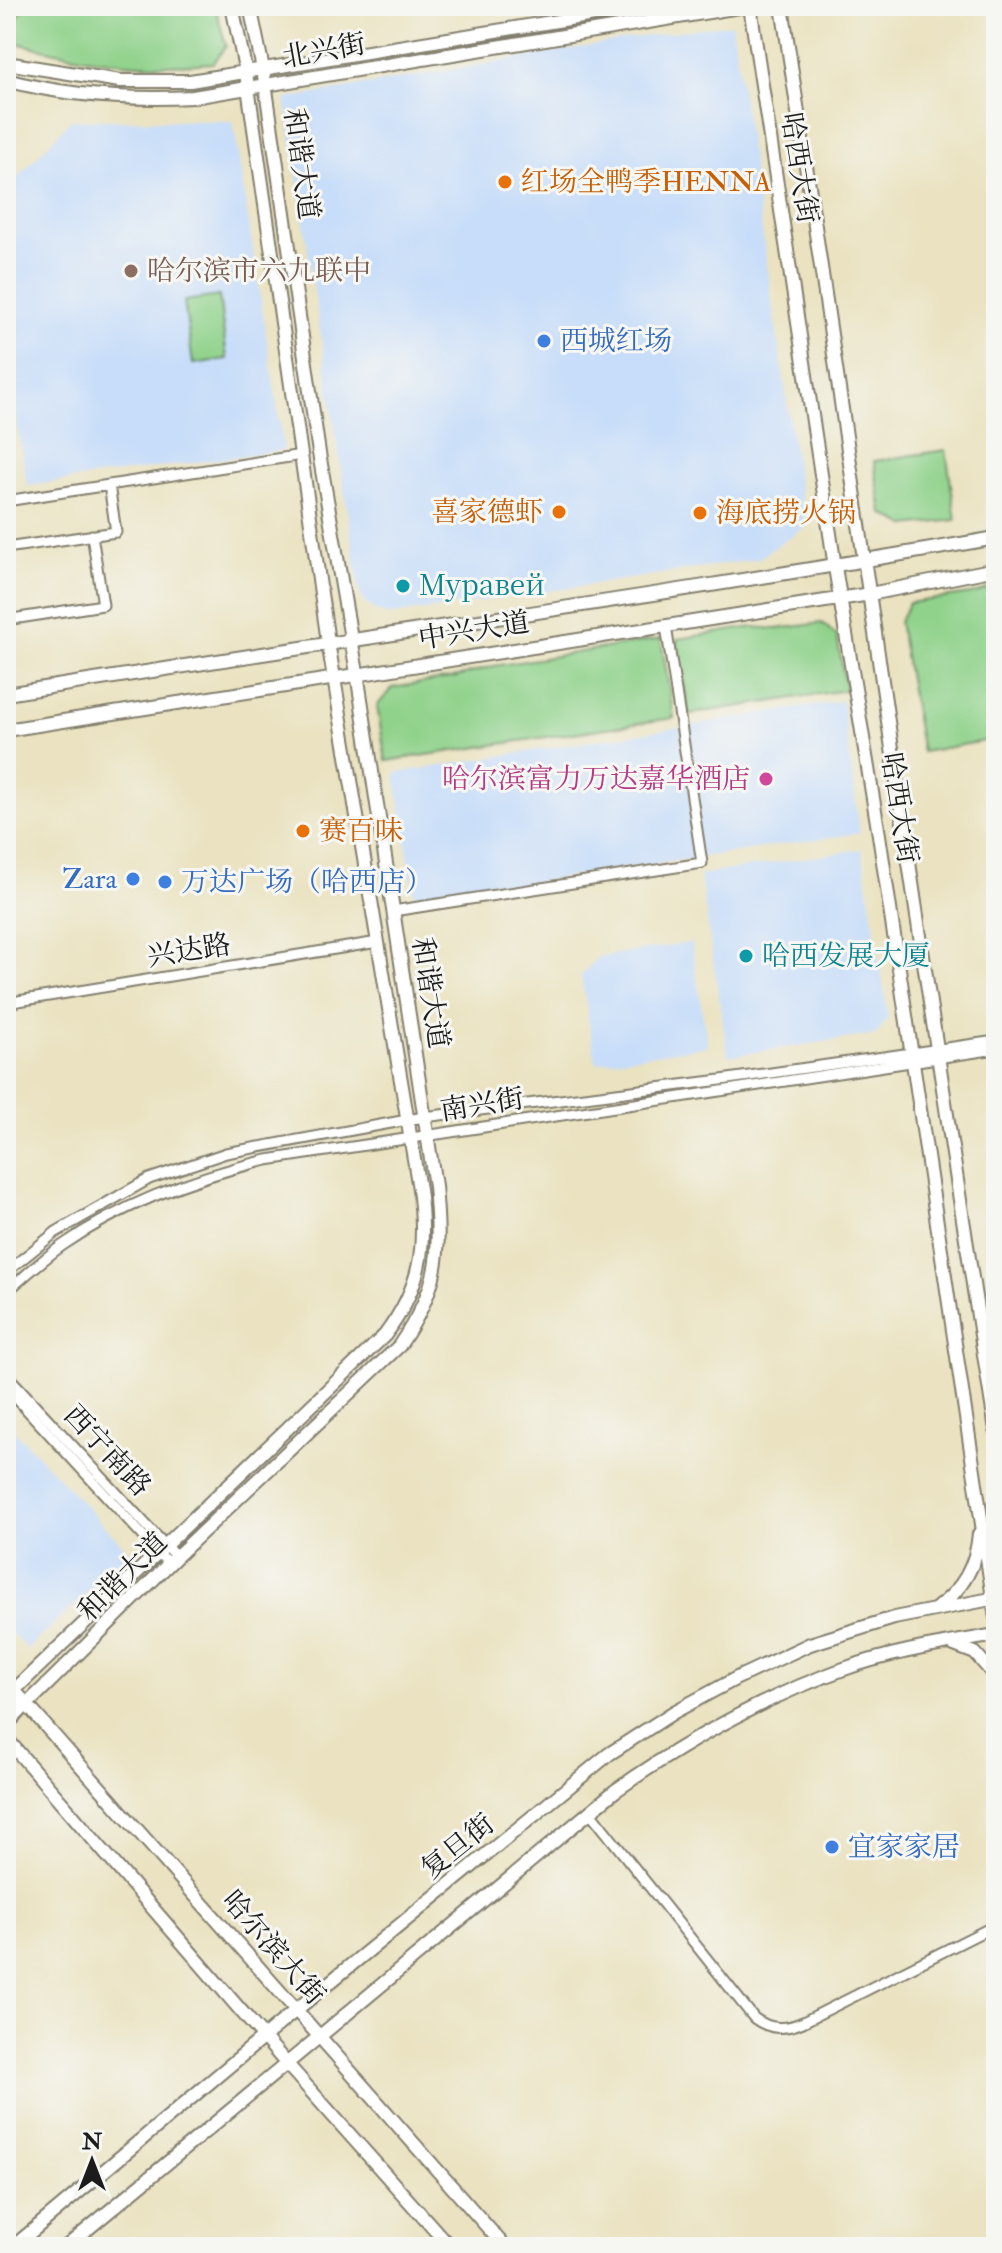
<svg xmlns="http://www.w3.org/2000/svg" width="1002" height="2253" font-family="'IM FELL Double Pica','Noto Serif SC',serif">
  <style>
    .built { fill: #c7ddf9 }
    .green { fill: #90d28b; stroke: #567754; stroke-width: 2 }
    .lines { fill: none; stroke-linecap: round; stroke-linejoin: round }
    .minor-casing { stroke: #837f6e; stroke-width: 13 }
    .major-casing { stroke: #837f6e; stroke-width: 16 }
    .minor { stroke: #fff; stroke-width: 9 }
    .major { stroke: #fff; stroke-width: 12 }
    .food-dot { fill: #e8710a; stroke: #f6f6f2; stroke-width: 3 }
    .education-dot { fill: #8d6e63; stroke: #f6f6f2; stroke-width: 3 }
    .shop-dot { fill: #3f7fe0; stroke: #f6f6f2; stroke-width: 3 }
    .culture-dot { fill: #0f9aa8; stroke: #f6f6f2; stroke-width: 3 }
    .hotel-dot { fill: #d1479c; stroke: #f6f6f2; stroke-width: 3 }
    .labels { text-anchor: middle; dominant-baseline: central; stroke-width: 6; stroke-linejoin: round; paint-order: stroke }
    .street-label { font-size: 28px; fill: #1c1c1c; stroke: #f6f6f2 }
    .food-label { font-size: 28px; fill: #c56008; stroke: #f6f6f2; text-anchor: start }
    .education-label { font-size: 28px; fill: #785e54; stroke: #f6f6f2; text-anchor: start }
    .shop-label { font-size: 28px; fill: #366cbe; stroke: #f6f6f2; text-anchor: start }
    .culture-label { font-size: 28px; fill: #0d838f; stroke: #f6f6f2; text-anchor: start }
    .hotel-label { font-size: 28px; fill: #b23c85; stroke: #f6f6f2; text-anchor: end }
  </style>
  <rect width="100%" height="100%" fill="#f6f6f2"/>
  <filter id="ink" filterUnits="userSpaceOnUse"><feTurbulence type="fractalNoise" baseFrequency=".0125" numOctaves="2"/><feDisplacementMap in="SourceGraphic" scale="16" xChannelSelector="R" yChannelSelector="G"/><feConvolveMatrix kernelMatrix="1 2 1 2 8 2 1 2 1" color-interpolation-filters="sRGB"/></filter>
  <filter id="wash" filterUnits="userSpaceOnUse"><feTurbulence type="fractalNoise" baseFrequency=".006" numOctaves="4" result="noise"/><feDisplacementMap in="SourceGraphic" scale="32" xChannelSelector="R" yChannelSelector="G"/><feGaussianBlur stdDeviation="1.8" result="paint"/><feColorMatrix in="noise" values="0 0 0 0 0 0 0 0 0 0 0 0 0 0 0 0 0 1.4 0 .05"/><feComposite in="paint" operator="in"/></filter>
  <g filter="url(#wash)">
    <rect width="100%" height="100%" fill="#eae2c0"/>
    <path class="built" d="M732,24L805,527L758,559L390,615L376,611L367,604L360,595L285,99L641,37Z
      M71,120L233,121L284,450L27,486L6,352V190Z
      M842,701L860,833L415,900L395,773Z
      M862,849L888,1017L877,1034L728,1056L700,875Z
      M691,943L708,1046L596,1063L581,976L598,957Z
      M6,1422L130,1553L27,1649L6,1627Z"/>
    <path class="green" d="M25,6H215L226,46L213,63C139,70 77,59 6,40V35Z
      M219,296L227,359L193,364L184,301Z
      M946,450L956,520L906,526L882,513L874,461Z
      M996,585V739L922,752L899,622L909,603L977,593Z
      M822,623L837,636L846,690L689,714L677,639L753,627L776,629Z
      M661,639L674,718L386,761L377,706L392,688L457,677L494,666Z"/>
  </g>
  <g filter="url(#ink)">
    <g class="lines">
      <g class="minor-casing">
        <path id="minor" d="M6,501L302,455
          M6,548L116,532L109,485
          M6,620L103,605L92,535
          M393,911L702,863L666,626
          M6,1003L378,942
          M6,1272L56,1232L149,1179L226,1153L424,1117L721,1080L996,1041
          M6,1292C25,1276 43,1259 63,1245C124,1203 195,1177 267,1160L996,1049
          M6,1374L176,1557
          M6,1387L169,1564
          M590,1812L754,2018C770,2030 785,2030 803,2022L996,1925"/>
      </g>
      <g class="major-casing">
        <path id="major" d="M750,6L835,567L879,835L996,1618
          M782,6C854,481 920,956 996,1430
          M6,63L120,81H190L649,6
          M6,80C66,96 131,100 193,97L745,6
          M6,694C336,641 667,595 996,538
          M6,730L870,594L996,569
          M937,1608C963,1589 976,1566 979,1534
          M954,1645L975,1653L996,1677
          M6,1681L505,2247
          M6,1698L385,1335C421,1287 427,1247 419,1189L328,642L246,73L232,6
          M6,1725L176,1557L399,1346C440,1286 441,1256 435,1186L357,673L319,453L263,69L250,6
          M6,1738L286,2063L450,2247
          M13,2247L296,2010L609,1754L674,1712L737,1678L810,1644L894,1618L996,1598
          M66,2247L615,1791C685,1742 760,1699 841,1670C890,1652 944,1644 996,1635"/>
      </g>
      <use href="#minor" class="minor"/>
      <use href="#major" class="major"/>
    </g>
  </g>
  <g class="food-dot">
    <circle cx="505" cy="182" r="8"/>
    <circle cx="559" cy="512" r="8"/>
    <circle cx="700" cy="513" r="8"/>
    <circle cx="303" cy="831" r="8"/>
  </g>
  <circle class="education-dot" cx="131" cy="271" r="8"/>
  <g class="shop-dot">
    <circle cx="544" cy="341" r="8"/>
    <circle cx="133" cy="879" r="8"/>
    <circle cx="165" cy="882" r="8"/>
    <circle cx="832" cy="1847" r="8"/>
  </g>
  <g class="culture-dot">
    <circle cx="403" cy="586" r="8"/>
    <circle cx="746" cy="956" r="8"/>
  </g>
  <circle class="hotel-dot" cx="766" cy="779" r="8"/>
  <g class="labels">
    <g class="street-label">
      <text transform="translate(324 51) rotate(-10)">北兴街</text>
      <text transform="translate(301 164) rotate(82)">和谐大道</text>
      <text transform="translate(799 168) rotate(81)">哈西大街</text>
      <text transform="translate(474 631) rotate(-9)">中兴大道</text>
      <text transform="translate(899 808) rotate(81)">哈西大街</text>
      <text transform="translate(189 951) rotate(-9)">兴达路</text>
      <text transform="translate(430 993) rotate(81)">和谐大道</text>
      <text transform="translate(482 1105) rotate(-9)">南兴街</text>
      <text transform="translate(107 1451) rotate(47)">西宁南路</text>
      <text transform="translate(123 1577) rotate(-45)">和谐大道</text>
      <text transform="translate(458 1847) rotate(-39)">复旦街</text>
      <text transform="translate(273 1948) rotate(49)">哈尔滨大街</text>
    </g>
    <g class="food-label">
      <text x="521" y="182">红场全鸭季HENNA</text>
      <text x="543" y="512" text-anchor="end">喜家德虾</text>
      <text x="716" y="513">海底捞火锅</text>
      <text x="319" y="831">赛百味</text>
    </g>
    <g class="education-label">
      <text x="147" y="271">哈尔滨市六九联中</text>
    </g>
    <g class="shop-label">
      <text x="560" y="341">西城红场</text>
      <text x="117" y="879" text-anchor="end">Zara</text>
      <text x="181" y="882">万达广场（哈西店）</text>
      <text x="848" y="1847">宜家家居</text>
    </g>
    <g class="culture-label">
      <text x="419" y="586">Муравей</text>
      <text x="762" y="956">哈西发展大厦</text>
    </g>
    <g class="hotel-label">
      <text x="750" y="779">哈尔滨富力万达嘉华酒店</text>
    </g>
  </g>
  <rect width="1002" height="2253" fill="none" stroke="#f6f6f2" stroke-width="32"/>
  <g transform="translate(92 2161)" stroke="#f6f6f2" stroke-width="6" paint-order="stroke">
  <path d="M0-6L14 30L0 20L-14 30Z" fill="#1c1c1c"/>
  <text y="-12" font-size="22" font-weight="bold" text-anchor="middle" fill="#1c1c1c">N</text>
  </g>
</svg>
